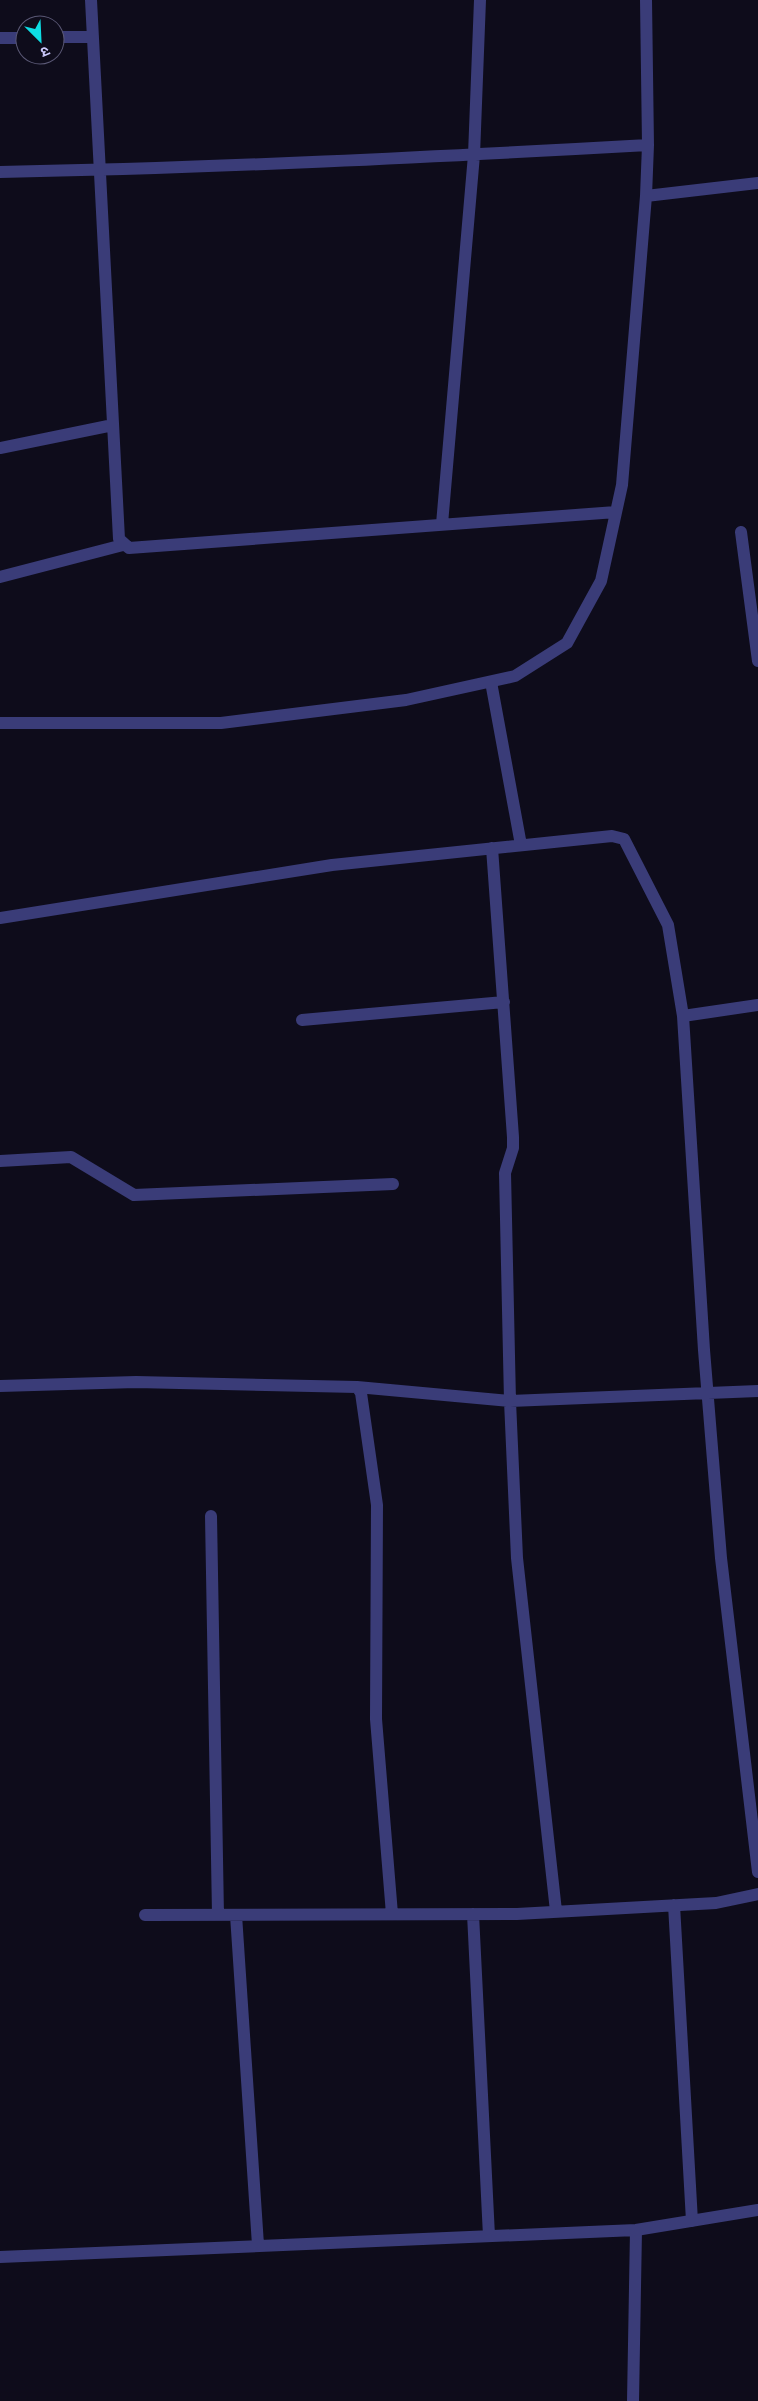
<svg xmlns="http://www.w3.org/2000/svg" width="758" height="2401" font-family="Signika,'Noto Sans Devanagari',sans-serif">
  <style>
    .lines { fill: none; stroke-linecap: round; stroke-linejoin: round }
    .minor { stroke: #3a3c78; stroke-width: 12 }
  </style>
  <rect width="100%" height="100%" fill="#0e0c1b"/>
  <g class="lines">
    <path class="minor" d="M91,0L119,539L129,548L616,512
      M55,37H93
      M0,38H25
      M0,172C216,168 432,157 648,145
      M646,196L758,183
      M0,448L113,425
      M442,524L474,155L480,0
      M741,532L758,661
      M0,577L123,545
      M491,682L521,845
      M0,723H221L406,700L515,676L567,643L601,581L622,485L646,196L648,145L646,0
      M492,848L513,1137V1148L505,1173L510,1401L517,1558L556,1911
      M0,918L332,865L612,836L624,839L668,925L683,1016L704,1350L721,1558L758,1872
      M683,1016L758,1005
      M302,1020L504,1002
      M0,1161L71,1157L134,1195L393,1184
      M0,1386L136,1382L357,1387L361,1393L377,1505L376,1719L392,1914
      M357,1387L510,1401L758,1391
      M211,1516L218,1915
      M674,1905L692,2221
      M473,1914L489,2236
      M145,1915L517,1914L716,1903L758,1894
      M236,1915L258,2245
      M0,2257L636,2230L758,2210
      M633,2401L636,2230"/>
  </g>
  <g transform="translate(40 40) rotate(156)"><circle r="24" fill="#0e0c1b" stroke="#5a5875"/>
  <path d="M0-4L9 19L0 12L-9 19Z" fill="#0edde4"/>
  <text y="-8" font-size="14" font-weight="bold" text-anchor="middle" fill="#cccafc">उ</text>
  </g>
</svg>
